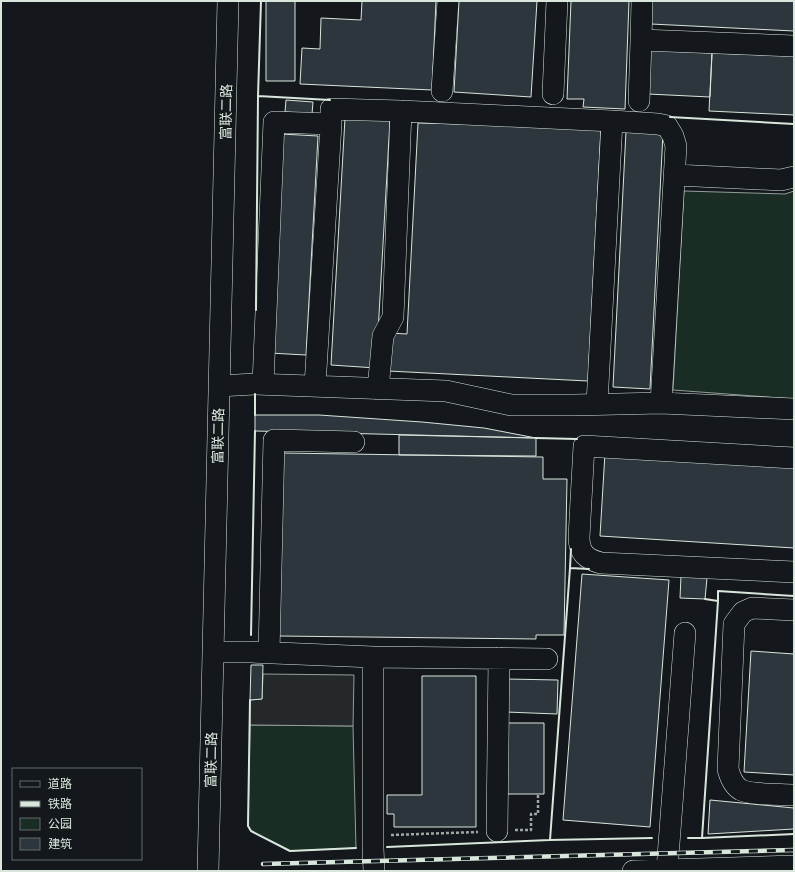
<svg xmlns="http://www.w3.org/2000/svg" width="795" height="872" font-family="Ubuntu,'Noto Sans SC',sans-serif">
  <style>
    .green { fill: #1a2d24; stroke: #939e99 }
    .parking { fill: #24282b; stroke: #939e99 }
    .building { fill: #2c363c; stroke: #d8e6dc }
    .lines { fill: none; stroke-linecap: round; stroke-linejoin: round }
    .minor-casing { stroke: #d8e6dc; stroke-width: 22 }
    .path { stroke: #9da8a2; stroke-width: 2.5; stroke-dasharray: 3 2; stroke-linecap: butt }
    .minor { stroke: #14181c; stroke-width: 21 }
    .rail-casing { stroke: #d8e6dc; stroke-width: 4.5 }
    .rail { stroke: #14181c; stroke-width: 3; stroke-dasharray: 9; stroke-linecap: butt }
    .wall { stroke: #d8e6dc; stroke-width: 2 }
    .labels { text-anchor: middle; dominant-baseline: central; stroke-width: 3; stroke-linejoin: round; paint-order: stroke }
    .street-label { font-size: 14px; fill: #d8e6dc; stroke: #14181c }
  </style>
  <rect width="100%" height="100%" fill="#14181c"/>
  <path class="green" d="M684,191L785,194L794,191V399L673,390Z
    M250,725L353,726L356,848L290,851L251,831L248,826Z"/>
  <path class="parking" d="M263,674L354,675L353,726L250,725V700L262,699Z"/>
  <path class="building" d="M266,1H295V81H266Z
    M362,1H436L432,90L300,84L302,48L320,49L321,18L361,20Z
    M459,1H537L531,97L454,92Z
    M571,1H629L625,109L583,107L584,99H567Z
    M652,1H794V31L651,24Z
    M650,50L712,53L710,97L648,94Z
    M712,53L794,56V115L709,111Z
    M286,100L313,102L312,114L285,112Z
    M345,118L390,120L376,368L331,365Z
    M418,123L601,127L588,381L388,371L390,333L407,334Z
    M626,131L663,133L650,389L613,387Z
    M281,134L318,136L306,355L269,353Z
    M255,415H319L422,422L484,428L536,438L255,431Z
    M399,435L536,438V456L399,455Z
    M282,453L543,457V479H567L564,635H536V639L279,636Z
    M605,453L794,464V548L600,536Z
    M582,574L669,580L650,827L563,820Z
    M681,576L707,578L705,599L680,598Z
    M751,651L794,654V775L744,772Z
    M251,665H263L262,699L250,700Z
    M422,676H476V827H394V814H387V795H422Z
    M507,679L558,680L557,714L506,712Z
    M508,723H544V794H507Z
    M710,800L794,808V829L708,834Z"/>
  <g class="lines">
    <g class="minor-casing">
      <path id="minor" d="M642,1L641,40L794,46
        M442,91L448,1
        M553,94L557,1
        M639,101L641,40
        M675,175L781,180L794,177
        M263,384L274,122L331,124V109L401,111L612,121L658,124L667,126L673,136L676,146L661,403
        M219,386L255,384L446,391L511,405H575L661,403L794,409
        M315,386L331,124
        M378,389L383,336L393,317L401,111
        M597,404L612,121
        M794,458L584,446L579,537C579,553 586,559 601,563L794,572
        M794,610L752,608L743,612L734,624L728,769C730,777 734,786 741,790C751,795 782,794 794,795
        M213,652H251L373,657L547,659
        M269,653L274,440L354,442
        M373,657V848L374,871
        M497,831L499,658
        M667,870L685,633
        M208,871L228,1
        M633,871L794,866"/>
    </g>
    <path class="path" d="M515,830H531V814H538V795
      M391,835L478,832"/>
    <use href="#minor" class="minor"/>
    <g class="rail-casing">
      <path id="rail" d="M263,864L794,850"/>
    </g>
    <use href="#rail" class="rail"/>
    <path class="wall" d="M258,96L261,1
      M670,117L794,124
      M256,310L258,96L330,100
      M255,415V394
      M536,438L577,439
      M571,549L570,568L589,569
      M705,599L718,601V591L794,596
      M251,635L255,431
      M250,700L248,826L251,831L290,851L356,848
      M688,838H702L718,601
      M702,838L794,834
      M550,840L652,838
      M387,847L550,840L570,568"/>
  </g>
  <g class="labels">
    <g class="street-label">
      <text transform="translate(226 112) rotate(-89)">富联二路</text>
      <text transform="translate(218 436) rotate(-89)">富联二路</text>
      <text transform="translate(211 760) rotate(-89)">富联二路</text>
    </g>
  </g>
  <rect width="795" height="872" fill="none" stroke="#d8e6dc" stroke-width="4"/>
  <rect x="12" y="768" width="130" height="92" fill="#14181c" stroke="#626a69"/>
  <rect x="20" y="781" width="20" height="6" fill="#14181c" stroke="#626a69"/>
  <text x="48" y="788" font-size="12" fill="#d8e6dc">道路</text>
  <rect x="20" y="801" width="20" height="6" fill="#d8e6dc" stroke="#626a69"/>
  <text x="48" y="808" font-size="12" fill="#d8e6dc">铁路</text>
  <rect x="20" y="818" width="20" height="12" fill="#1a2d24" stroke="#626a69"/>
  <text x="48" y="828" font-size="12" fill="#d8e6dc">公园</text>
  <rect x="20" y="838" width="20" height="12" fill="#2c363c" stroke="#626a69"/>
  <text x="48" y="848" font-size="12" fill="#d8e6dc">建筑</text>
</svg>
